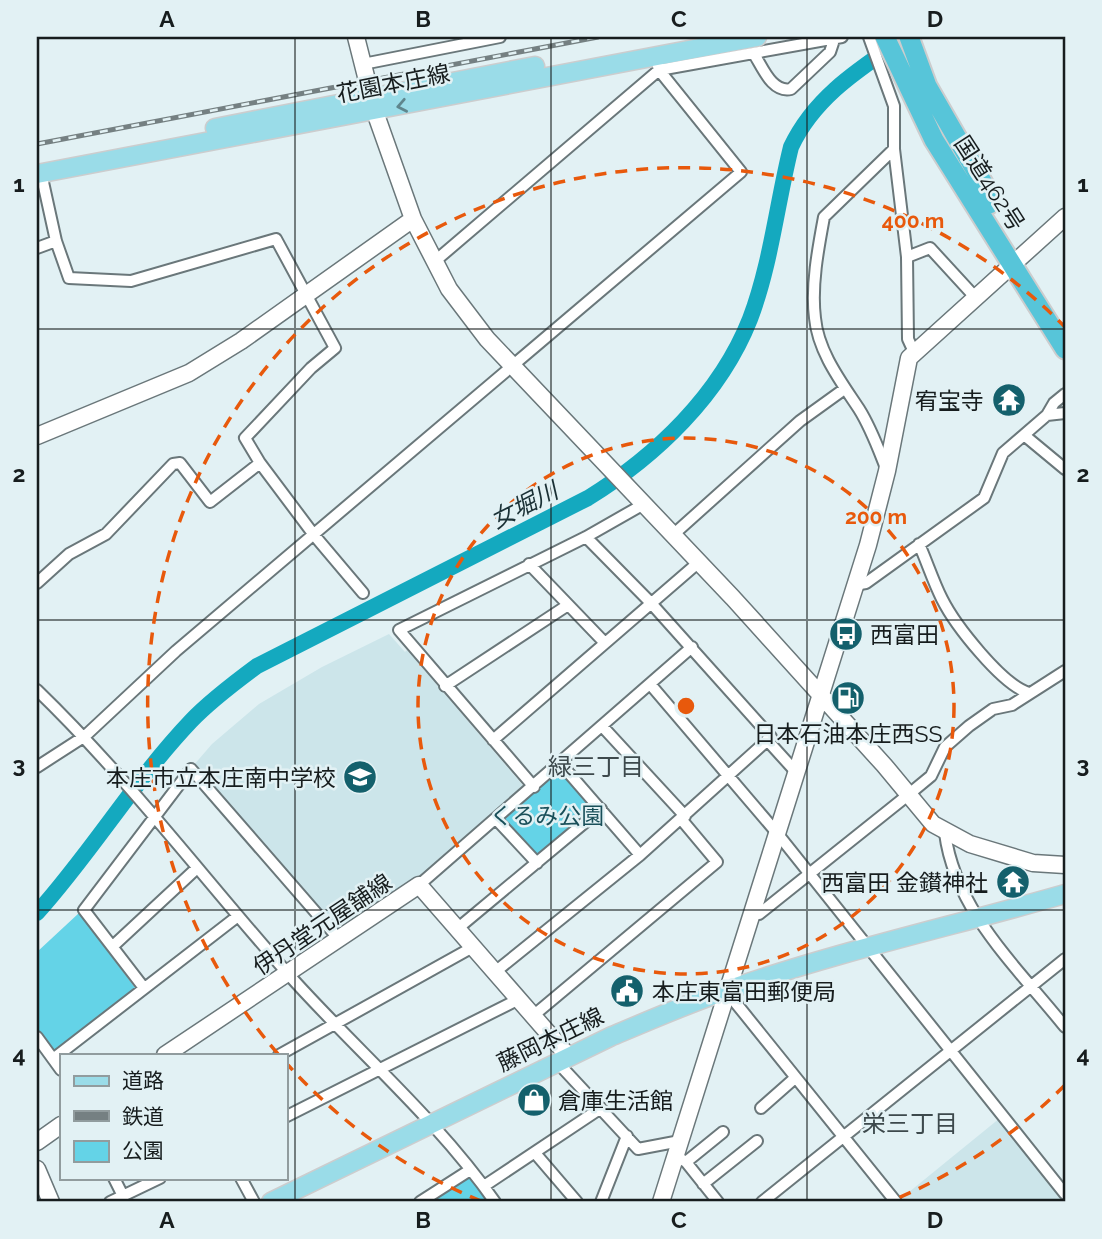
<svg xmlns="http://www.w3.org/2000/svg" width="1102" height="1239" font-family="Raleway,'Noto Sans JP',sans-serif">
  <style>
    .built { fill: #cce5ea }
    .green { fill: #64d3e7 }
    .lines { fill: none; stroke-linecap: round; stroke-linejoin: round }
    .river { stroke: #14a9bf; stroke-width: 16 }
    .street-casing { stroke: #6a777a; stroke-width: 14 }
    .secondary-casing { stroke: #6a777a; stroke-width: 19 }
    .primary-casing { stroke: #cccdce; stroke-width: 21 }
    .highway-casing { stroke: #cccdce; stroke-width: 23 }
    .street { stroke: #fff; stroke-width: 10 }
    .secondary { stroke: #fff; stroke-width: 16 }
    .primary { stroke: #9adce8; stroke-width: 18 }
    .highway { stroke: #57c5d9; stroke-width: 19 }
    .rail-casing { stroke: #758082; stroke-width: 5 }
    .rail { stroke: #e2f1f4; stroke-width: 2.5; stroke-dasharray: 8; stroke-linecap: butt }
    .oneway { stroke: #5f868d }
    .grid { fill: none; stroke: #171d1e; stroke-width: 2; stroke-opacity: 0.55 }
    .ring { fill: none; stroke: #e8590c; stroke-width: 3.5; stroke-dasharray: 12 9 }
    .labels { text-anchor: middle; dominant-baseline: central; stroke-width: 5; stroke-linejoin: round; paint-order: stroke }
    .street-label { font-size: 23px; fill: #171d1e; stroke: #e2f1f4 }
    .poi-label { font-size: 23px; fill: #171d1e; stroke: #e2f1f4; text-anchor: end }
    .park-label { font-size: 23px; fill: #194f59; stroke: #e2f1f4 }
    .water-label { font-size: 24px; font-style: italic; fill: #1a3035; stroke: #e2f1f4 }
    .neighbourhood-label { font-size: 24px; fill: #3d494c; stroke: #e2f1f4 }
    .centre { fill: #e8590c; stroke: #e2f1f4; stroke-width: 3.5 }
    .ring-label { font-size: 21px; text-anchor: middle; font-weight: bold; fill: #e8590c; stroke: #e2f1f4; stroke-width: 5; stroke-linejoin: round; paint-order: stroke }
    .neatline { fill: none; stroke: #171d1e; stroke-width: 2.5 }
    .grid-label { font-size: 23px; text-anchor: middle; font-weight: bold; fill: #171d1e }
  </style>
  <rect width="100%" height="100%" fill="#e2f1f4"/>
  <path class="built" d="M389,634L405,652L407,650L526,789L424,877L419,875L342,929H336L193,766L212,744L259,704L322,667Z
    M1000,1118L1065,1202L898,1201Z"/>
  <path class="green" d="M558,771L594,807L593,812L535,857L504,819Z
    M79,913L136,989L54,1052L37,1028V952Z
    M466,1177H471L489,1202H426Z"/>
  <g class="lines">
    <path class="river" d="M37,913C92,852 134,781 191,721C210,701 234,683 257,666L588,498C656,456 720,395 750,319C771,264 777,203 791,147C815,96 861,68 906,37"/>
    <g class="street-casing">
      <path id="street" d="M869,37L894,106V149L907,257L908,339L914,352
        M754,54C763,68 772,93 791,89L830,52L833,43
        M363,64L500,37
        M37,248L56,241
        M907,257L930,248L975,297
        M434,262L659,70L842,37
        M1047,415L1065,413
        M1024,435L1065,469
        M260,463L314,535L363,593
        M886,468C878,448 871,428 859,409C842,383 818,352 815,318C811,286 818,249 824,217L894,149
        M674,534L800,421L843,390
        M919,544C927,562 933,581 942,599C955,625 1002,685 1029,693
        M529,564L604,642
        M37,583L69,554L106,534L173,464L180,463L210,502L260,463L245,438L311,368L335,348L276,239L131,281L69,278L56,241L41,173
        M854,585L866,583L984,498L1003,453L1047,415L1054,403L1065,394
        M650,684L777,833L1065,1194
        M445,686L568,605
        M37,690C128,778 205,880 289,975C357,1051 437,1119 495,1202
        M602,726L685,816
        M493,740L699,562
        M767,740L796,772
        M561,764L640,855
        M37,767L85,736L176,651L741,172L659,70L655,54
        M534,787L399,630L586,537L644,504
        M497,820L537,863
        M945,833C955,911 1018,968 1065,1027
        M419,885L692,647
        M751,914H759L908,795L931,776L945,747L969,726L993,709L1012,705L1065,671
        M457,929L601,809
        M113,946L197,868
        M495,972L640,855L771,737L650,602L586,537
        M144,988L84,910L191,769L338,938
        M728,989L735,1002L896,1202
        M534,1015L717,862L681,819
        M37,1037L61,1070
        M279,1055L473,947
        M53,1059L238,916
        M558,1063L638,1149L680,1141
        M761,1108L795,1078
        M285,1117L519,999
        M535,1153L577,1202
        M676,1156L686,1162L718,1202
        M686,1162L723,1132
        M114,1178L123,1196
        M241,1178L254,1202
        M703,1184L757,1141
        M484,1186L601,1108
        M110,1202L160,1178
        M420,1202L470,1170
        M601,1202L627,1136
        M762,1202L1065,959"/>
    </g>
    <g class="secondary-casing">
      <path id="secondary" d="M356,37L375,112L413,219L449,289L487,339L733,598L884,765L933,824L970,844L1033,863L1065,865
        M37,436L189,373L241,341L413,219
        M165,1055L419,885L569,1057
        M37,1142L61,1125
        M37,1169L51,1202
        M661,1202L868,545L887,471L909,358L1065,217"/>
    </g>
    <g class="primary-casing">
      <path id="primary" d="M215,128L535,66
        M37,174L757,37
        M271,1202L610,1037C650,1020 689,1003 730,989C840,951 953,926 1065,894"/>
    </g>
    <g class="highway-casing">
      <path id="highway" d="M885,37L934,140L1065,349
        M909,37L927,86L984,185L989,204"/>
    </g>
    <use href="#street" class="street"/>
    <use href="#secondary" class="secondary"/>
    <use href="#primary" class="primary"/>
    <use href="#highway" class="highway"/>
    <g class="rail-casing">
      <path id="rail" d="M37,144L598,37"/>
    </g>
    <use href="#rail" class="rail"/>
  </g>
  <defs><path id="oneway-chevron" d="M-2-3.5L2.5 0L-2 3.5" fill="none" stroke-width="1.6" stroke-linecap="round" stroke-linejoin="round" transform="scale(1.75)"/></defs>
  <use class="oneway" href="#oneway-chevron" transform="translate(402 106) rotate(169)"/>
  <path class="grid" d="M295,37V1202M551,37V1202M807,37V1202M37,329H1065M37,620H1065M37,910H1065"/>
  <g class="ring">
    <circle cx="686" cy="706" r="268"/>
    <path d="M1065 1085A536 536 0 0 1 891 1201M481 1201A536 536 0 0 1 288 1065M278 1054A536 536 0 0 1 1065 327"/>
  </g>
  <defs>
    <g id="temple-disc" transform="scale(1.75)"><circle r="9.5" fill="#14606c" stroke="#e2f1f4"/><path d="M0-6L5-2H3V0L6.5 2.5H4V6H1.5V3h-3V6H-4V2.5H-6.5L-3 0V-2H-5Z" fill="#fff"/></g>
    <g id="bus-disc" transform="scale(1.75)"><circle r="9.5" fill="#14606c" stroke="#e2f1f4"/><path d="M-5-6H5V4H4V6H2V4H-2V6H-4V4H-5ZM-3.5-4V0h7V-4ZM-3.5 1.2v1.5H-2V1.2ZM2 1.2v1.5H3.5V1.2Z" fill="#fff"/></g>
    <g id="fuel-disc" transform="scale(1.75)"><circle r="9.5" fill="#14606c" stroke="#e2f1f4"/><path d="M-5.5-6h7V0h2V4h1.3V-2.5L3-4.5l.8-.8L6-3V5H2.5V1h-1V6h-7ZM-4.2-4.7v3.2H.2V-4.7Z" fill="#fff"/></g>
    <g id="school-disc" transform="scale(1.75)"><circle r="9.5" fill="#14606c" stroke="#e2f1f4"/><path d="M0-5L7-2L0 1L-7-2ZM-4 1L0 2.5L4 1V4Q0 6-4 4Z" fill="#fff"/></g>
    <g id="civic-disc" transform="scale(1.75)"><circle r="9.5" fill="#14606c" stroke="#e2f1f4"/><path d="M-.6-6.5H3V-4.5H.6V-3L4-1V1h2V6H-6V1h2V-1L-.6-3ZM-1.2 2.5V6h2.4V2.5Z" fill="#fff"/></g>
    <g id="shop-disc" transform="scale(1.75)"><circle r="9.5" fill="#14606c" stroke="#e2f1f4"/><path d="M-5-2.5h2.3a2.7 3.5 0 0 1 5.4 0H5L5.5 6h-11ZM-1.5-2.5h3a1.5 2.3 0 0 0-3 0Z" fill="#fff"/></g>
  </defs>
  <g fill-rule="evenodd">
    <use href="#temple-disc" x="1009" y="400"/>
    <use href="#bus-disc" x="846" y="634"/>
    <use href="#fuel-disc" x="848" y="698"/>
    <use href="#school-disc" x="360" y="777"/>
    <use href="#temple-disc" x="1013" y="882"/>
    <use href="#civic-disc" x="627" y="991"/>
    <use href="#shop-disc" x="534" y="1100"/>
  </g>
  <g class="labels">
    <g class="street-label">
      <text transform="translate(393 83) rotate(-11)">花園本庄線</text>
      <text transform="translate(990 183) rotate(57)">国道462号</text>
      <text transform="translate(322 924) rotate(-34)">伊丹堂元屋舗線</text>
      <text transform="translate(550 1039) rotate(-26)">藤岡本庄線</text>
    </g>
    <g class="poi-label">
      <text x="984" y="400">宥宝寺</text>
      <text x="870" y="634" text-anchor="start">西富田</text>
      <text x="848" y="733" text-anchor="middle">日本石油本庄西SS</text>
      <text x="336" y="777">本庄市立本庄南中学校</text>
      <text x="988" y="882">西富田 金鑚神社</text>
      <text x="652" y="991" text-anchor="start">本庄東富田郵便局</text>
      <text x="558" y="1100" text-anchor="start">倉庫生活館</text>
    </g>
    <g class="park-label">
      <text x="547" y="815">くるみ公園</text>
    </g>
    <g class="water-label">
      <text transform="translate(524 505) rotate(-27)">女堀川</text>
    </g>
    <g class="neighbourhood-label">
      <text x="596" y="766">緑三丁目</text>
      <text x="910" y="1123">栄三丁目</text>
    </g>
  </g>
  <circle cx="686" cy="706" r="10" class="centre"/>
  <g class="ring-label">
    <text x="913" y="228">400 m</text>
    <text x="876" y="524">200 m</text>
  </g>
  <rect width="1102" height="1239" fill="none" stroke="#e2f1f4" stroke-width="77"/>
  <rect x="60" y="1054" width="228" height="126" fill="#e2f1f4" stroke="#919c9e" stroke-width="2"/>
  <rect x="74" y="1076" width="35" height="10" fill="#9adce8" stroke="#919c9e" stroke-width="2"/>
  <text x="122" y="1088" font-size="21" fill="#171d1e">道路</text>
  <rect x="74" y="1111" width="35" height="10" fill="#758082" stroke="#919c9e" stroke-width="2"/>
  <text x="122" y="1124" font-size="21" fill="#171d1e">鉄道</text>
  <rect x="74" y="1141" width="35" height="21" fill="#64d3e7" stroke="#919c9e" stroke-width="2"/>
  <text x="122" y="1158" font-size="21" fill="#171d1e">公園</text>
  <rect x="38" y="38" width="1026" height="1162" class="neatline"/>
  <g class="grid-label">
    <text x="167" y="27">A</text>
    <text x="423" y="27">B</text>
    <text x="679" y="27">C</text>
    <text x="935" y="27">D</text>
    <text x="19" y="192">1</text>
    <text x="1083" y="192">1</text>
    <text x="19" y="482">2</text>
    <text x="1083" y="482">2</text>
    <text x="19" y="773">3</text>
    <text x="1083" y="773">3</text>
    <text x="19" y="1063">4</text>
    <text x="1083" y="1063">4</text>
    <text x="167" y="1228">A</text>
    <text x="423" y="1228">B</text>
    <text x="679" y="1228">C</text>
    <text x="935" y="1228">D</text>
  </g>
</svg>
